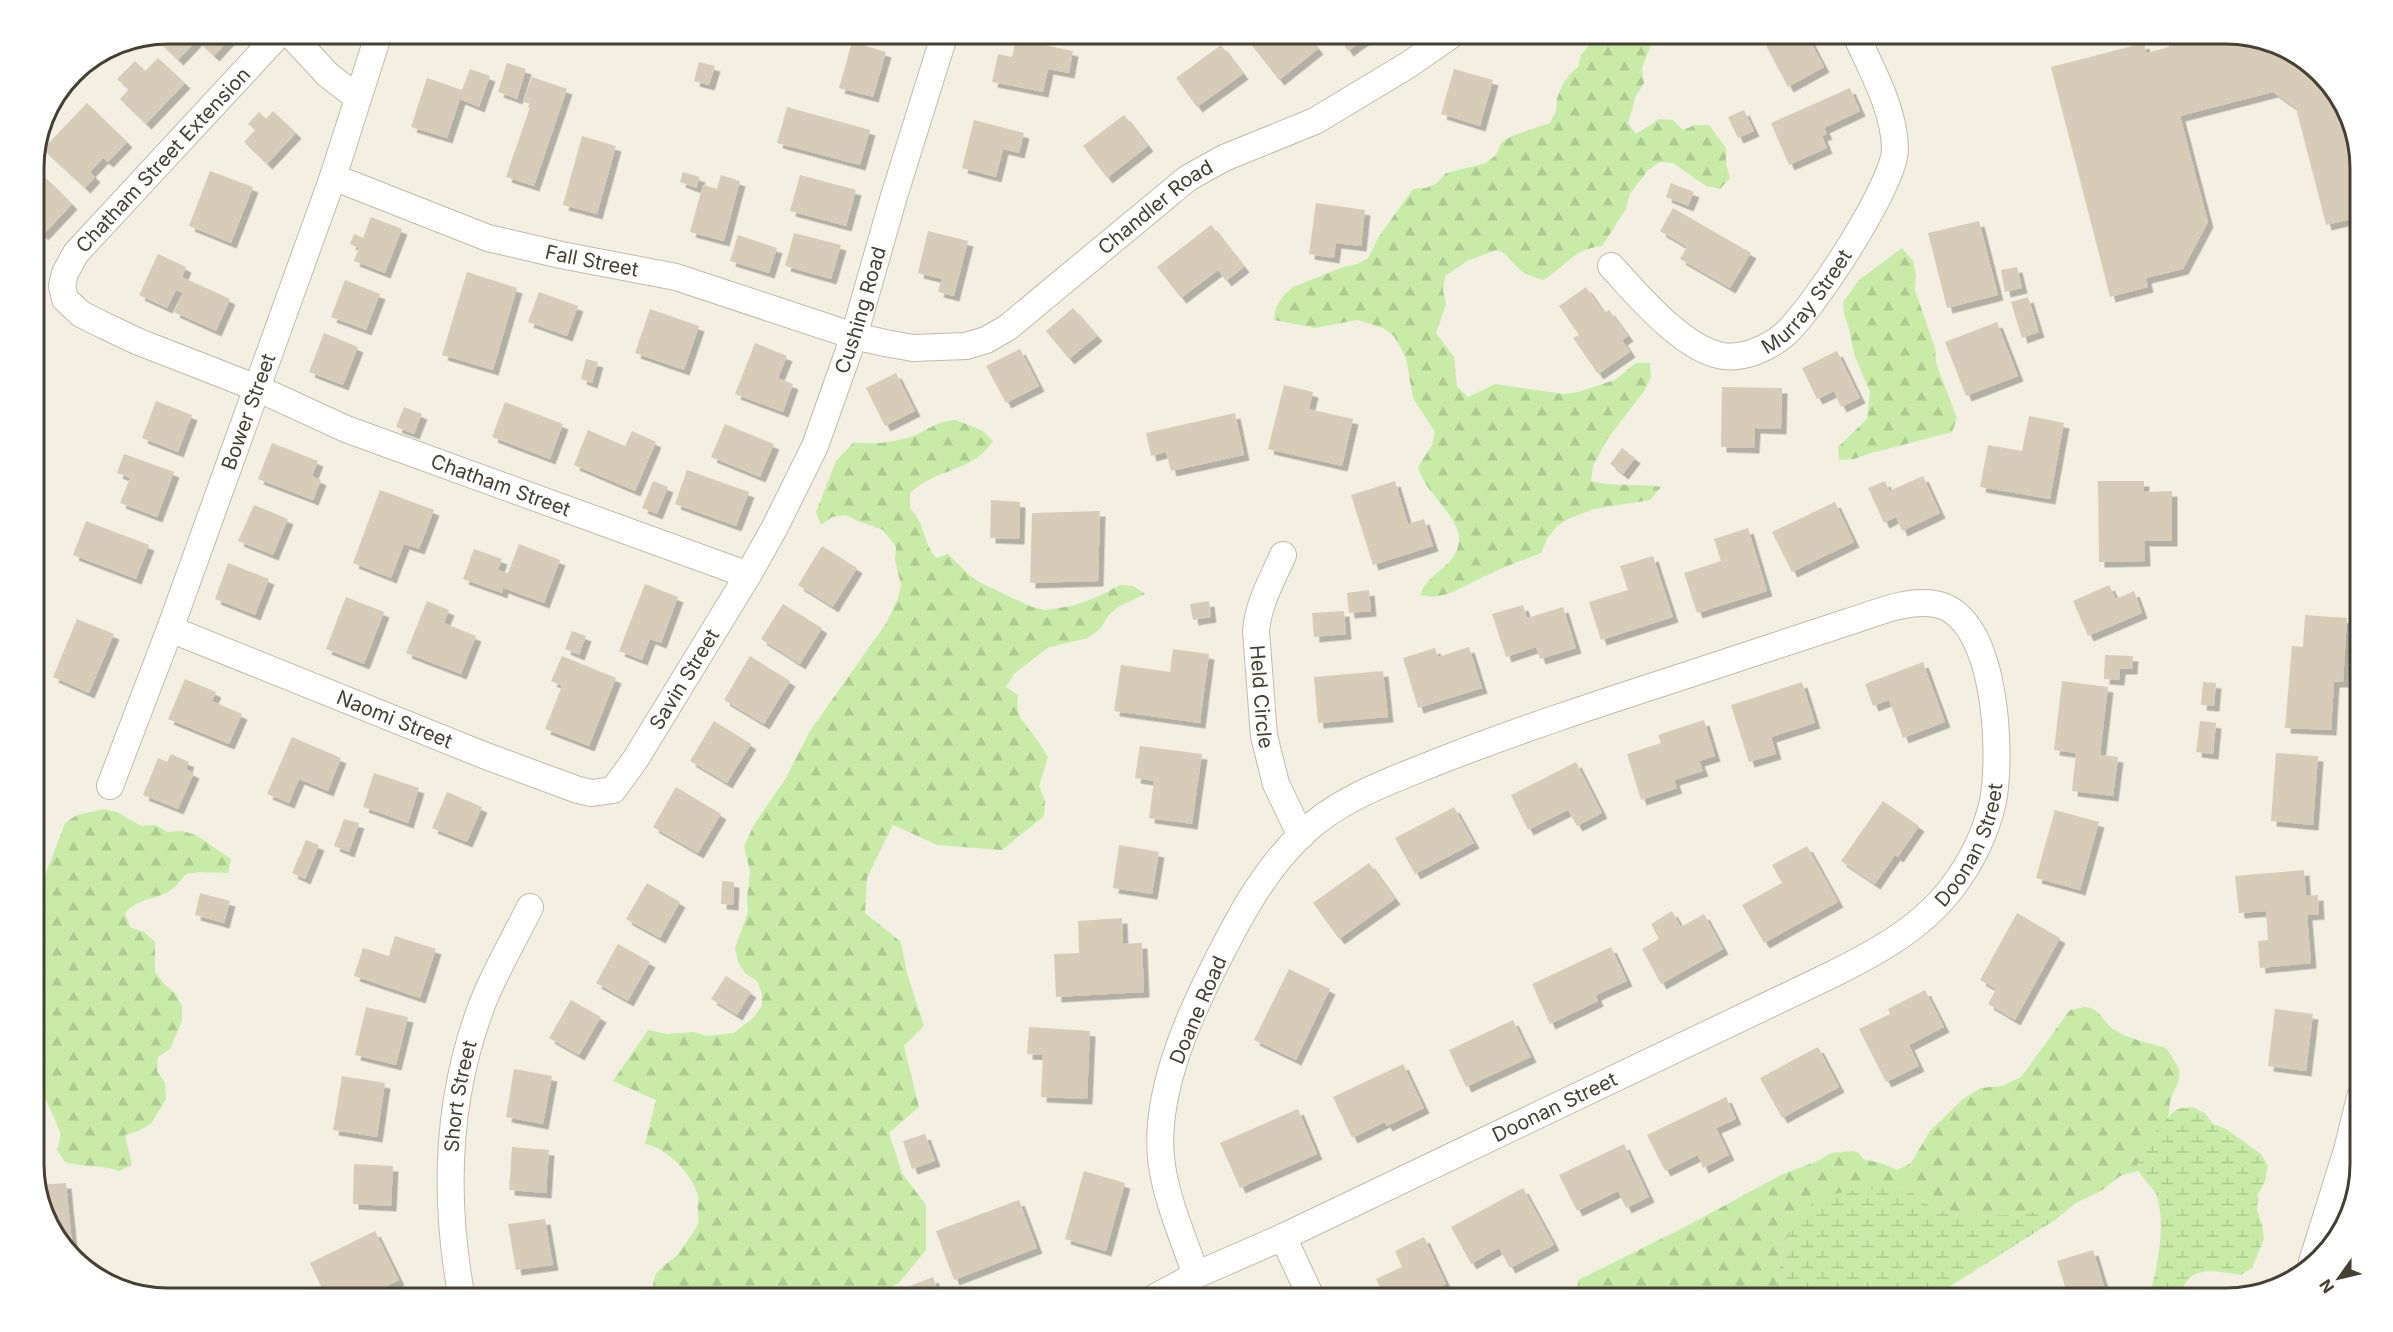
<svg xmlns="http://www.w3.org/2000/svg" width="2393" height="1332" font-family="Inter,sans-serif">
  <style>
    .forest { fill: url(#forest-firs) }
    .wetland { fill: url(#wetland-marsh) }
    .building { fill: #d6ccb8; filter: url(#shadow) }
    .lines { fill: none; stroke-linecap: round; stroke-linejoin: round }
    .street-casing { stroke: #c2bba8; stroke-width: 28 }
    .street { stroke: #fff; stroke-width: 26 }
    .labels { text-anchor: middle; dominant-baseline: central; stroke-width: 4.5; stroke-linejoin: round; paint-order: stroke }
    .street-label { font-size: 20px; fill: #464033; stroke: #fff }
    .rim { fill: none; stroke: #464033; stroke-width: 3 }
  </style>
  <defs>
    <pattern id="forest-firs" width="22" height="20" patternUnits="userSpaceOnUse" patternTransform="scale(1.5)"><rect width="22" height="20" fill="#c8eca8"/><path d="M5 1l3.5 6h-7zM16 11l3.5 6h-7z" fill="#adcb91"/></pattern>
    <pattern id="wetland-marsh" width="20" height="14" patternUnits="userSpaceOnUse" patternTransform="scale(1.5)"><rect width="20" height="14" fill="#c8eca8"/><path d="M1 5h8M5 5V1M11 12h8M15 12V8" fill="none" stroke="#adcb91"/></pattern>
    <filter id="shadow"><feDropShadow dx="5.5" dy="5.5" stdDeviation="0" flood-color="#0004"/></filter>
  </defs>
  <rect width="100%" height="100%" fill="#f3f0e3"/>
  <path class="forest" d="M1599,33H1651L1653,40L1642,68L1644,83L1636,96L1628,123L1636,134L1659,119L1673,120L1683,130L1695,125H1709L1726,148V164L1730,178L1720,189L1706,186L1673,163L1660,162L1648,170L1630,194L1626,209L1602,246C1572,249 1566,267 1543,280C1533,277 1523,274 1516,266C1509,258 1507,254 1497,250L1469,260L1445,276L1443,290L1446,304L1436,333L1454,357L1457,386L1468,397L1495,384L1564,394L1578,392L1615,380L1636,363H1650L1651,378L1644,391L1606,441L1593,466L1591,481C1614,487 1638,483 1661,487L1650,500L1594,509L1568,519L1556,527L1547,539L1541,553L1500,569L1448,594L1434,597L1420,595C1428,574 1448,569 1456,552C1471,522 1426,498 1418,467L1432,445L1435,432L1413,398L1406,358L1394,336L1383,328L1357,320L1315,328L1274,320L1276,307L1283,296L1293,287L1343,267L1357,264L1368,258L1380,235L1413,189L1426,188L1437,183L1446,173L1486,163L1496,155L1501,143L1511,136L1550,123L1556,111L1557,98L1562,86L1569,75L1578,67L1581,55Z
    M1902,248L1913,261L1916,275L1915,290L1935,348L1936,363L1957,418L1952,432L1868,454L1854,459L1839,460L1838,447L1867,419L1870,392L1854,354L1849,328L1844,315L1843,302L1859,280Z
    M956,420L983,431L993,441C972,473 938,467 910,493V508C926,525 922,541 936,558L948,554L969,575L981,583L1032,607L1045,610L1072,606L1097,597L1120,585L1133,586L1145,594L1118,607L1108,616L1100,629L1088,638L1047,648L1014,674L1006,687L1018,695C1016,715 1020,718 1032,733C1038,740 1043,749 1048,757L1039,786L1045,800L1044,816L1002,850L937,845L893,825L867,878L865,913L901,942L907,973L924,1026L904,1046L919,1107L889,1133L902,1173L926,1205V1250L899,1283L862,1299H843L832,1289L805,1295L801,1299H655C650,1274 656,1272 674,1258C678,1255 696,1229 698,1224C699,1220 698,1214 698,1210C697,1206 699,1200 698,1196C693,1175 666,1147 645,1144L656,1100L613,1081L648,1030L667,1034L694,1032L708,1036L734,1033L754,1017L762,1006V993L757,981L745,973L738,962L735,948L748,912L747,899L750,872L744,846L755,823L786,778L810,731L887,622L898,598L901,585L895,560L896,547L883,530L858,521L846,515L832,517L821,525L816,512L836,461L854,442C872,446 903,441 920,433C933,426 941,421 956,420Z
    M103,809L117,812L141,826L155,825L168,832L182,831L196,835L231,859L228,873L200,872L186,874C179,882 174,890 164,894C147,901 138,899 125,913L130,927L144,932L155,942V971L163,983L175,993L182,1006V1021L170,1049L158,1057L157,1071L165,1083L166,1099L151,1124L138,1131L125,1135L132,1165L119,1171C100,1164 84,1168 65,1162L57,1150L61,1134L33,1070V922L43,891L44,878L65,823L77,815Z
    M2085,1007C2100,1008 2102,1021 2113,1029C2130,1040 2147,1042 2166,1048C2186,1078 2181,1071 2170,1102C2169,1106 2170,1112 2168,1116C2160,1137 2138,1146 2138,1171L2120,1176L2101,1191L2076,1203L2055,1220L2030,1211L2007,1215L1958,1216L1931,1207L1905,1187L1881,1189L1798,1223L1784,1242L1774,1299H1573L1577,1297L1578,1280L1681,1229L1783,1174L1818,1161L1831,1153L1853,1151L1859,1153L1863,1159L1884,1164L1897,1170L1911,1163L1930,1131L1963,1099L1981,1088L2002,1086L2021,1077L2070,1010Z"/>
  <path class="wetland" d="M2192,1107L2205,1113L2213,1124L2226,1129L2261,1154L2268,1166L2265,1181L2258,1194L2257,1210L2262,1224L2264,1239L2252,1268L2241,1275C2224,1273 2198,1265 2186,1282C2183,1286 2181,1294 2178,1299H2148C2157,1272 2167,1222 2156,1194C2150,1182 2133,1174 2138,1159C2140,1150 2170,1112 2178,1109C2182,1107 2188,1108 2192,1107Z
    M1905,1187L1931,1207L1958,1216L2007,1215L2030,1211L2055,1220L1930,1299H1774L1784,1242L1815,1199L1852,1190Z"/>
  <path class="building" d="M168,33H235L214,56L197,40L178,60L153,36Z
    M494,33H510L508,39Z
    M1242,33H1305L1318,49L1279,80Z
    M1336,33H1373L1348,51Z
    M1772,33H1806L1824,67L1788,87L1762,38Z
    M2166,33H2225L2292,51L2337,93L2360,160V217L2326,225L2296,108L2273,92L2180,116L2208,222L2183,269L2146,278L2148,287L2110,297L2051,67L2144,43L2146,53L2169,47Z
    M1016,39L1073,51L1069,73L1048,69L1043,92L992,82L998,54L1012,57Z
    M852,42L886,52L873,97L839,88Z
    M1221,45L1243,74L1197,107L1176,78Z
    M158,58L185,83L146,124L120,99L129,89L117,79L135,61L145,71Z
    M699,62L715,66L709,85L694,81Z
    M507,63L526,69L517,99L498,92Z
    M470,69L490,76L479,107L460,99L447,138L411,127L427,78L462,90Z
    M1454,69L1493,80L1480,126L1441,114Z
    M532,77L567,89L534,186L506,177L531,104L523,102Z
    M1850,88L1860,111L1824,128L1827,134L1822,136L1827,148L1789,165L1771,123Z
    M87,103L127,142L108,162L103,158L90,172L95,177L85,188L43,149Z
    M787,107L870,130L860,165L777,143Z
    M1744,110L1754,131L1738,138L1728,117Z
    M273,111L296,133L267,164L244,142L255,130L248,124L259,112L266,119Z
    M1124,115L1148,146L1107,178L1083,146Z
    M974,120L1024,133L1019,153L1003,149L996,177L962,168Z
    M582,136L616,146L597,214L563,205Z
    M210,171L253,187L231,243L189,226Z
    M683,172L700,177L696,188L680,182Z
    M721,175L740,181L724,241L690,232L703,185L717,189Z
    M800,175L856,190L846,226L790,211Z
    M46,178L72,204L43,235L33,226V191Z
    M1671,183L1694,192L1688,206L1666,197Z
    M1316,203L1365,210L1361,246L1336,243L1334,258L1309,254Z
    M1673,208L1751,253L1730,288L1680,259L1687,247L1660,231Z
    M371,217L402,229L385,273L354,261L359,248L350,244L354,234L363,238Z
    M1979,221L1998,295L1947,308L1928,233Z
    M1211,225L1244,267L1226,281L1218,270L1181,298L1157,267Z
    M928,231L968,241L954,296L938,292L942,279L918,273Z
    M794,233L841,245L831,279L785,266Z
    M738,235L777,248L769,273L730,261Z
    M158,254L186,267L182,277L230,299L216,331L174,312L183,293L176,290L167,308L139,295Z
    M2017,267L2022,288L2005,292L2001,270Z
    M467,272L517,288L493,370L442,355Z
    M345,280L380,294L366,330L331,317Z
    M1586,287L1604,313L1609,310L1628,336L1622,340L1630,352L1598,374L1573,338L1579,335L1559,306Z
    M539,292L578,306L567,336L528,322Z
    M2028,297L2039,332L2022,338L2011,302Z
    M1073,308L1097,336L1069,359L1046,331Z
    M650,309L699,326L684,370L635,353Z
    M2360,310V324L2353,315Z
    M1997,322L2018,376L1966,396L1945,342Z
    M324,333L358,347L343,385L309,372Z
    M755,343L787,356L778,378L793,384L783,412L735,394Z
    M1020,349L1039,386L1006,403L986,366Z
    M1837,351L1860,398L1841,407L1834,391L1817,399L1802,368Z
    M586,359L598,362L592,383L581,379Z
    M896,373L915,411L885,426L866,388Z
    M1284,385L1313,392L1309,409L1353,419L1342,466L1268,449Z
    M1722,387L1782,388L1781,429L1755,428L1754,448L1721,447Z
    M156,401L192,415L178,452L142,438Z
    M505,402L563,424L550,459L492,437Z
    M404,407L422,414L414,434L396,427Z
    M1235,413L1244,455L1171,471L1166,452L1151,456L1146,433Z
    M2029,416L2064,423L2050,499L1980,487L1988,445L2022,451Z
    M725,424L774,444L760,477L711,457Z
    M588,430L625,446L632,431L656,442L635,491L574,465Z
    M272,443L318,461L312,476L321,480L313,500L258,479Z
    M1622,448L1635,458L1623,474L1610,464Z
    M124,454L174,472L157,517L120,503L130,478L117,473Z
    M687,470L749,492L736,526L675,504Z
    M1923,476L1940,513L1902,531L1896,517L1884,523L1868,488L1885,481L1889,491Z
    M653,481L668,487L657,514L642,508Z
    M1395,481L1408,524L1424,519L1433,546L1373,565L1351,495Z
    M2098,481H2144V492L2172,491V541H2144L2145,561L2099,562Z
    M380,490L434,510L419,549L404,544L391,578L353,563Z
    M991,500L1020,502L1019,539L990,538Z
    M1835,502L1854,542L1792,572L1772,532Z
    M254,505L288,519L273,555L238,541Z
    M1100,511L1098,581L1030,583L1032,513Z
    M86,521L149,545L136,579L73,555Z
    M1748,528L1767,591L1697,613L1684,573L1721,561L1714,539Z
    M519,544L560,560L544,603L503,588L502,593L463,579L474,549L502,559L498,570L508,573Z
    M822,546L857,568L833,607L798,585Z
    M1653,556L1673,617L1601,640L1589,602L1628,590L1620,566Z
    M228,563L269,579L255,615L215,599Z
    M645,584L678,597L661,643L650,639L642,660L619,651Z
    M2109,585L2116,599L2134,591L2142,613L2088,636L2073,601Z
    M1369,590L1371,611L1349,613L1347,593Z
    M346,597L384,612L364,664L326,649Z
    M427,601L449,610L444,623L476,636L461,674L406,653Z
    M1209,601L1211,617L1193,620L1190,604Z
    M783,604L822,628L800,664L761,639Z
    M1523,605L1527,618L1563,607L1576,648L1540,659L1536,647L1506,657L1492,614Z
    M1344,611L1346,634L1314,637L1312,613Z
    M2305,615L2347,618L2343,682H2334L2331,730L2285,728L2292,646L2303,647Z
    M77,619L114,634L89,693L53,677Z
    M572,631L586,636L579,655L565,649Z
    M1469,647L1482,688L1418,708L1403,658L1435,648L1438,657Z
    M1173,649L1209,654L1200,723L1114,711L1121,665L1170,672Z
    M2105,655L2133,656L2132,669H2120L2119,680L2104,679Z
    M562,656L616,678L589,746L545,729L562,686L551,681Z
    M750,656L790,681L764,724L724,700Z
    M1923,662L1945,722L1903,738L1889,700L1873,706L1865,684Z
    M1383,671L1388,717L1318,723L1314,677Z
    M185,679L216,692L212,701L242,714L229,744L168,719Z
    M2062,681L2108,687L2100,755L2118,757L2113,796L2072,791L2076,753L2054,750Z
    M1802,682L1815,723L1771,737L1776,754L1749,762L1731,705Z
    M2203,682L2216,683L2214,706L2201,705Z
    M1704,720L1715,756L1699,761L1703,771L1674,780L1677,788L1641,800L1627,754L1661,743L1658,735Z
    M714,721L751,744L727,783L690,761Z
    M2200,721L2216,723L2213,754L2196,752Z
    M292,737L341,758L328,791L299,779L289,803L267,794Z
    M1140,746L1202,754L1192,824L1149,818L1154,781L1135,778Z
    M2276,753L2318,756L2313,825L2271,821Z
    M171,754L189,762L186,769L194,773L178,809L143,795L158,758L167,762Z
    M1576,762L1602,813L1577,826L1568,810L1528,830L1511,795Z
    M374,773L419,788L408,823L363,807Z
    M676,787L721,814L698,853L653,827Z
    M447,792L482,807L467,842L432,828Z
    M1883,801L1919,826L1898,857L1895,855L1875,884L1841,861Z
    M1454,807L1474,843L1415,874L1395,838Z
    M2055,810L2099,822L2080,890L2036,878Z
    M344,819L359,823L349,852L334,846Z
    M306,840L319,845L305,879L292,873Z
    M1119,845L1159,852L1152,894L1113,888Z
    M1807,846L1838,902L1764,943L1742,905L1782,883L1772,865Z
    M1369,863L1395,899L1339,939L1313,903Z
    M2304,870L2306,896L2318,895L2319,914L2307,915L2311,963L2260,968L2258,941L2268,940L2266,911L2239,913L2235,876Z
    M722,881L734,882L733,905L721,904Z
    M647,883L680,902L660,938L626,919Z
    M200,893L230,901L224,923L195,915Z
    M1672,911L1681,927L1704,914L1723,949L1661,984L1642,949L1659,939L1651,924Z
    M2017,913L2060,938L2015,1020L1988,1004L1996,989L1980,980Z
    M1122,918L1123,944L1142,943L1144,992L1056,997L1054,954L1079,953L1078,921Z
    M395,936L436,949L420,998L354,976L363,948L389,956Z
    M618,944L650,962L628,1001L596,983Z
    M1611,947L1627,981L1596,995L1598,1001L1550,1024L1532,984Z
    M1289,969L1330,989L1296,1060L1254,1040Z
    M726,976L751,992L737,1015L711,999Z
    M1925,990L1944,1027L1909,1045L1919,1066L1886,1082L1859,1029L1890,1014L1888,1009Z
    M571,1000L601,1017L579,1055L549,1038Z
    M366,1007L408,1017L396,1065L355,1055Z
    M2275,1009L2313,1014L2306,1071L2268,1066Z
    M1513,1020L1531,1057L1466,1087L1449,1050Z
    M1029,1027L1090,1031L1087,1099L1041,1097L1043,1055L1027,1054Z
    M1818,1047L1839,1087L1782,1118L1760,1078Z
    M1403,1064L1424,1108L1387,1126L1385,1122L1352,1138L1333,1097Z
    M514,1069L552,1076L543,1124L506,1117Z
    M342,1076L385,1083L377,1137L333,1130Z
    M1726,1097L1736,1119L1716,1128L1729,1155L1703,1168L1698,1155L1665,1171L1647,1135Z
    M1298,1109L1317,1154L1240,1188L1220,1143Z
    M925,1134L935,1161L912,1169L903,1141Z
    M1624,1144L1649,1197L1626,1208L1618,1191L1577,1211L1559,1175Z
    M512,1147L549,1150L546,1193L509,1190Z
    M354,1164L393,1166L391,1206L353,1204Z
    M1084,1171L1125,1183L1106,1251L1065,1239Z
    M66,1183L73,1253L51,1232L37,1185Z
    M1523,1188L1554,1245L1510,1268L1499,1248L1471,1264L1451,1227Z
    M1019,1200L1037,1248L954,1280L936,1231Z
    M545,1219L553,1265L516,1270L508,1224Z
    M375,1231L399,1280L360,1299H327L310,1263Z
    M1424,1237L1446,1284L1426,1294L1429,1299H1386L1376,1279L1402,1267L1395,1251Z
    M2093,1250L2108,1299H2069L2057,1261Z
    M933,1277L941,1299H877Z
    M560,1287L564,1299H530Z
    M283,1291L287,1299H266Z"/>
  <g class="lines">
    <g class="street-casing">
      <g id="street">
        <path id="s1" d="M280,33L76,253L65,273L62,286L65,299L81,314L105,326L139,342L257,388L346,429L748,575"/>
        <path d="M289,33L328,75L358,98"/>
        <path id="s2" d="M333,177L488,238L561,255L676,277L854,336L885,343L913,348L966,346L986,340L1007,328L1188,178L1224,158L1315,121L1408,65L1454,33"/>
        <path id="s3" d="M1611,266C1637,294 1683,350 1723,356C1744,359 1769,348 1785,334C1813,309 1896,183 1895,148C1894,108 1871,69 1855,33"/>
        <path id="s4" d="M1283,555C1272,580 1258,604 1256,631L1264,736L1276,784L1301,836"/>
        <path id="s5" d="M170,629L486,756L578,790L592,793L613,790L635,760L748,575L775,527L815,446L854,336L894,196L945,33"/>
        <path id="s6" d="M110,786L170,629L333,177L379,33"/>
        <path d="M1283,1237L1312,1299"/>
        <path d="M2312,1262L2347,1150L2360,1097"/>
        <path id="s7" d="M462,1299C444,1203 446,1103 480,1010C493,974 514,940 530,907"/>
        <path id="s8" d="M1152,1299L1196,1275L1283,1237L1833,974C1877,952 1921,928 1951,889C1971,863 1986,833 1993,801C2002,753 1997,614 1935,604C1906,599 1874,614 1848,622C1793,640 1739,658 1684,676C1601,703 1518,730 1437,762C1390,781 1339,798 1301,835C1261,874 1237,921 1212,971C1185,1025 1155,1096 1161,1158C1165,1197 1183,1237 1196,1275"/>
      </g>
    </g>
    <use href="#street" class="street"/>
  </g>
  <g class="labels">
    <g class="street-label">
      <text transform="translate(163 160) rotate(-47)">Chatham Street Extension</text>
      <text stroke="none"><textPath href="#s2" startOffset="896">Chandler Road</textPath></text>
      <text stroke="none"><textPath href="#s2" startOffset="273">Fall Street</textPath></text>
      <text stroke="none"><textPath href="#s3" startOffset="252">Murray Street</textPath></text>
      <text stroke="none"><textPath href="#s5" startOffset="1017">Cushing Road</textPath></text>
      <text stroke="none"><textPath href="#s6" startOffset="399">Bower Street</textPath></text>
      <text stroke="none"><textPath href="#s1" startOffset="825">Chatham Street</textPath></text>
      <text stroke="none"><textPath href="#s5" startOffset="606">Savin Street</textPath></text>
      <text stroke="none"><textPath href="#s4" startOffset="147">Held Circle</textPath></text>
      <text stroke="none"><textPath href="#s5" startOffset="242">Naomi Street</textPath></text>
      <text stroke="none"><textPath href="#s8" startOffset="950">Doonan Street</textPath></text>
      <text transform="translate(1198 1010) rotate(-67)">Doane Road</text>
      <text stroke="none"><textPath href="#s7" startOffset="204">Short Street</textPath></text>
      <text stroke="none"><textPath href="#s8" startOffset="446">Doonan Street</textPath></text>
    </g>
  </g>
  <path d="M0 0H2393V1332H0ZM168 44H2226A124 124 0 0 1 2350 168V1164A124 124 0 0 1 2226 1288H168A124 124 0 0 1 44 1164V168A124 124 0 0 1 168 44Z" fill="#fff" fill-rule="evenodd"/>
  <path class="rim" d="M168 44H2226A124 124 0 0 1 2350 168V1164A124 124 0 0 1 2226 1288H168A124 124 0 0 1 44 1164V168A124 124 0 0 1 168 44Z"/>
  <g transform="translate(2339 1278) rotate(236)" stroke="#ffffff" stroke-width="4.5" paint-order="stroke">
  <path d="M0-4.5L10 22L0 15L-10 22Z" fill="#464033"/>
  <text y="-9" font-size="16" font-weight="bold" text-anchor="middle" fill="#464033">N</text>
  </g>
</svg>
